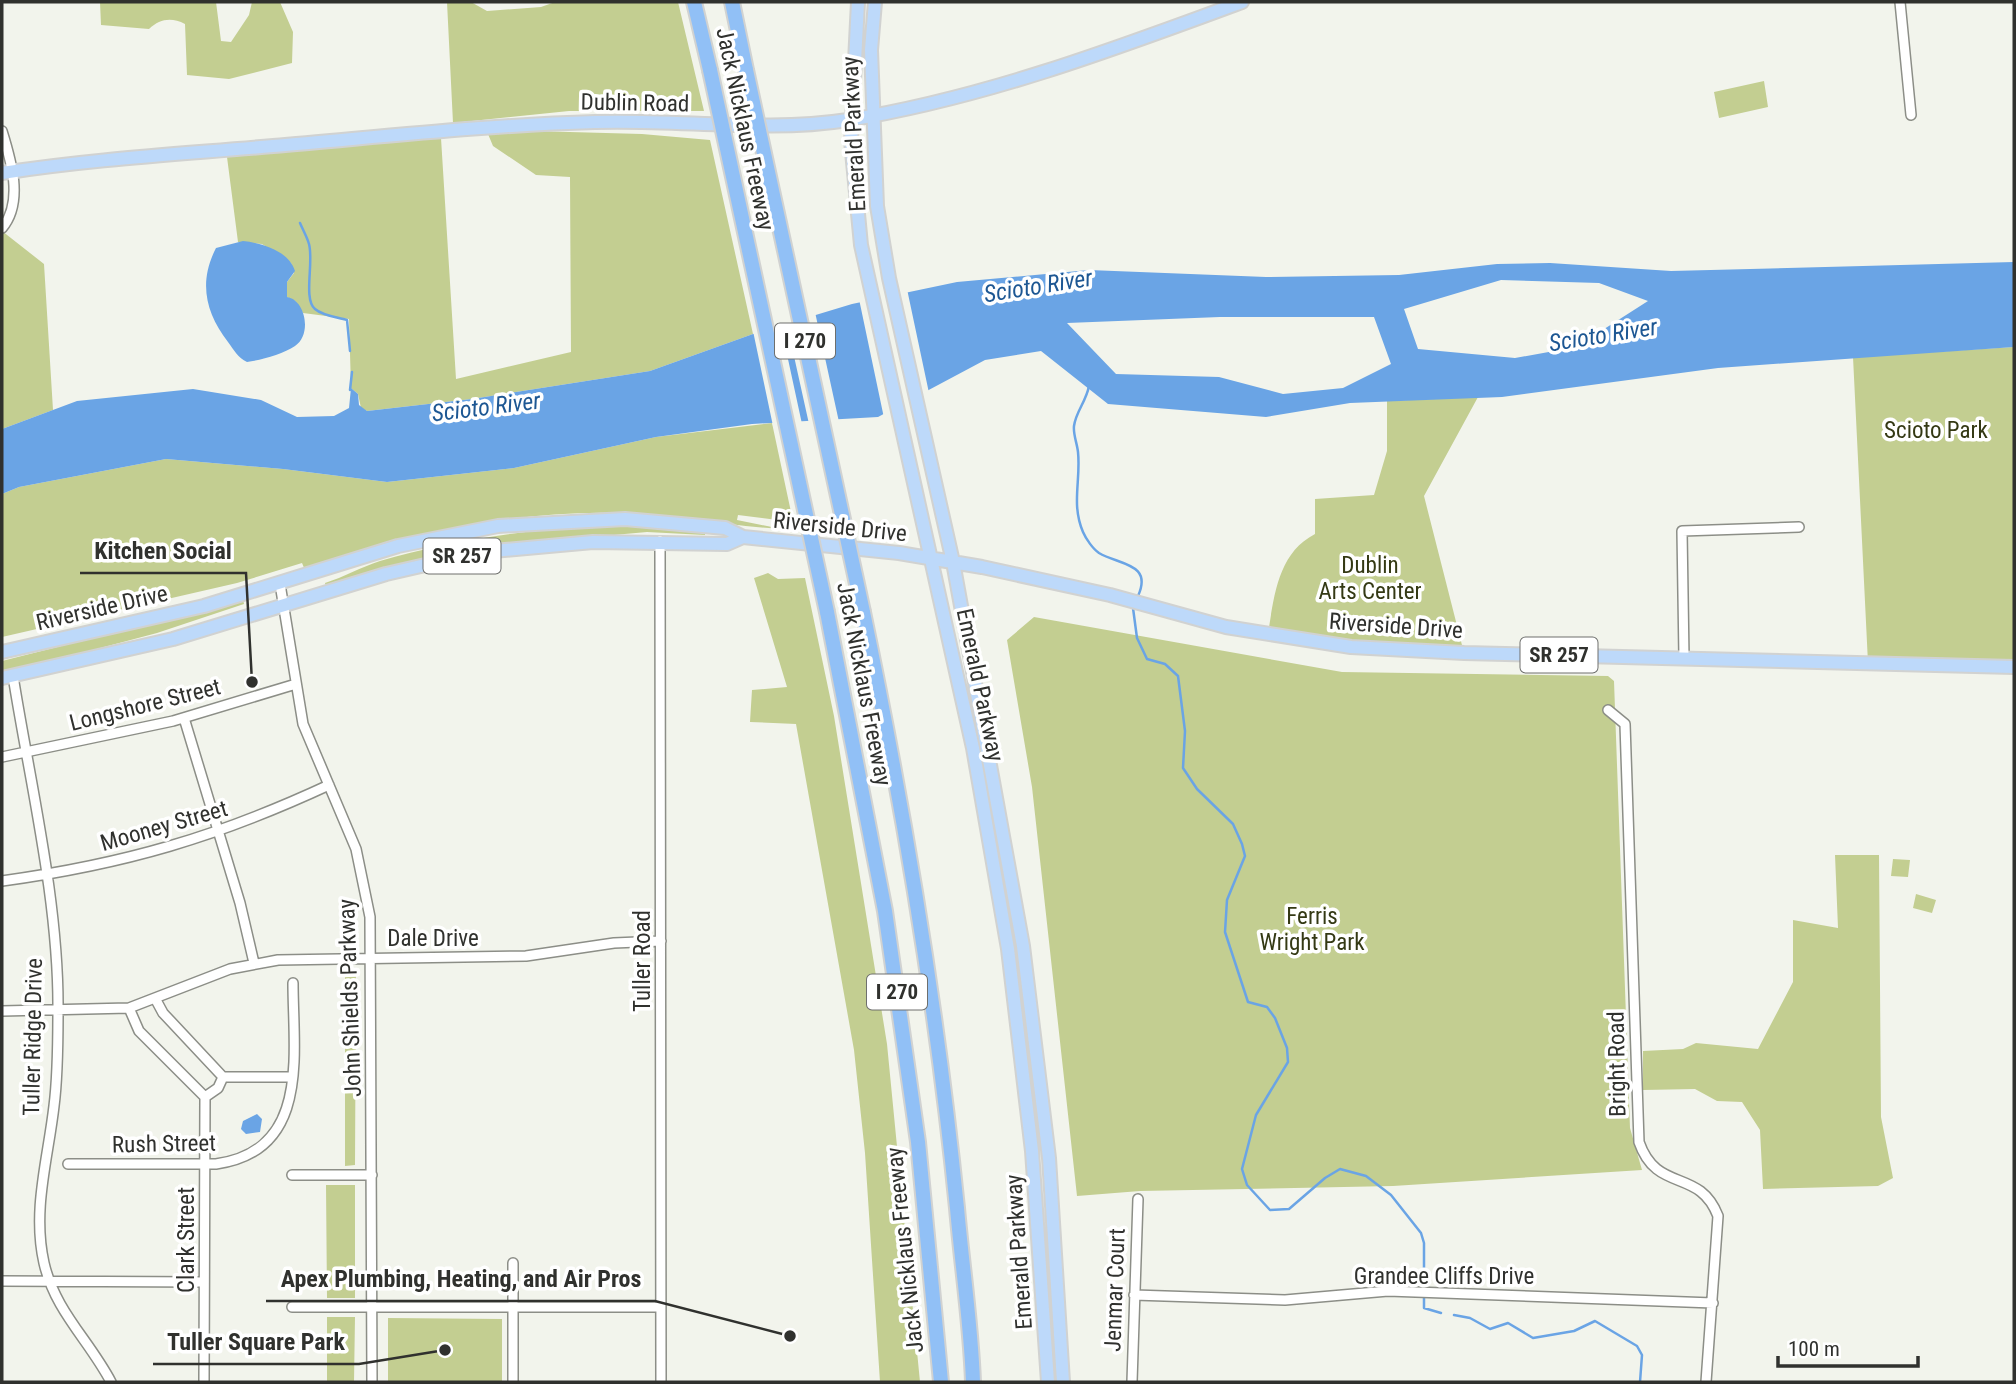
<svg xmlns="http://www.w3.org/2000/svg" width="2016" height="1384" font-family="'Roboto Condensed',sans-serif">
  <style>
    .green { fill: #c3ce91 }
    .water { fill: #6aa4e5; fill-rule: evenodd }
    .pier { fill: #f2f4ec }
    .lines { fill: none; stroke-linecap: round; stroke-linejoin: round }
    .stream { stroke: #6aa4e5; stroke-width: 2.5 }
    .minor-casing { stroke: #8c8e87; stroke-width: 12 }
    .major-casing { stroke: #d1d2d1; stroke-width: 16 }
    .highway-casing { stroke: #d1d2d1; stroke-width: 18 }
    .minor { stroke: #fff; stroke-width: 9 }
    .major { stroke: #bdd9fa; stroke-width: 12 }
    .highway { stroke: #91c0f6; stroke-width: 14 }
    .highway-bridge-casing { stroke: #d1d2d1; stroke-width: 18; stroke-linecap: butt }
    .highway-bridge { stroke: #91c0f6; stroke-width: 14 }
    .labels { text-anchor: middle; dominant-baseline: central; stroke-width: 7; stroke-linejoin: round; paint-order: stroke }
    .shield { fill: #fff; stroke: #6e6f6d; stroke-width: 2 }
    .shield-label { font-size: 21px; font-weight: bold; fill: #30312e }
    .street-label { font-size: 23px; fill: #30312e; stroke: #fff }
    .park-label { font-size: 23px; fill: #343914; stroke: #fff }
    .water-label { font-size: 24px; font-style: italic; fill: #1d5793; stroke: #fff }
    .leader { fill: none; stroke: #30312e; stroke-width: 2.5 }
    .callout-dot { fill: #30312e; stroke: #fff; stroke-width: 2.5 }
    .callout-label { font-size: 24px; text-anchor: middle; font-weight: bold; fill: #30312e; stroke: #fff; stroke-width: 7; stroke-linejoin: round; paint-order: stroke }
  </style>
  <rect width="100%" height="100%" fill="#f2f4ec"/>
  <path class="green" d="M100,2H216L221,41L231,42L249,15L252,2H280L293,32L292,63L229,79L187,75L185,24C171,17 160,19 149,29L101,25Z
    M447,2H471L487,11L541,7L555,2H678L704,111H569L453,123Z
    M1764,81L1768,107L1719,118L1714,92Z
    M533,131L642,134L710,140L753,334L650,371L472,399L367,411L361,408L358,394L351,388L349,319L303,313L295,301L287,297V282L294,273L291,263L262,244L238,242L227,157L441,138L456,379L571,352L570,177L536,175L493,146L488,134Z
    M2,231L44,264L53,410L2,429Z
    M2014,347V667L1868,663L1853,357Z
    M1478,397L1424,496L1464,653L1268,634C1274,596 1278,553 1315,534V499L1374,495L1387,451V401Z
    M772,423L791,512L785,521L738,515L737,520L782,529C727,526 673,514 618,513C510,510 406,536 305,570L302,563L237,583L2,637V494L19,487L166,459L283,469L387,482L514,468L656,437Z
    M629,524L705,532V535L647,532L502,545L326,587L325,583C344,577 361,567 380,561C455,539 551,526 629,524Z
    M768,573L778,579L805,578L834,716L887,1044L920,1382H880L865,1153L854,1050L796,724L750,722L752,690L787,687L754,578Z
    M243,600L244,604L157,633L2,674V661Z
    M1034,617L1342,672L1608,676L1614,681L1630,1128L1642,1170L1393,1186L1140,1191L1077,1196L1032,787L1007,640Z
    M1835,855H1879L1881,1117L1893,1178L1878,1186L1763,1189L1760,1130L1742,1102L1717,1101L1695,1089L1643,1090V1051L1683,1049L1696,1043L1758,1049L1793,982V920L1838,928Z
    M1893,859L1910,860L1908,877L1891,876Z
    M1916,894L1936,900L1932,913L1913,908Z
    M356,969L355,1165L345,1166V970Z
    M326,1185H355V1298H327Z
    M327,1317H355L354,1382H327Z
    M388,1318L502,1319V1382H388Z"/>
  <path class="water" d="M243,241C262,243 289,251 295,271L287,282V297C306,300 312,335 295,346C283,354 262,360 247,362C238,358 234,350 228,342C206,313 198,283 216,248Z
    M2014,262V347L1718,368L1502,397L1350,403L1266,417L1108,404L1041,351L985,360L878,417L752,424L656,437L514,468L387,482L283,469L166,459L19,487L2,494V429L77,401L193,389L261,400L297,417L334,416L349,408L351,388L358,394L359,405L367,411L472,399L650,371L753,334L852,304L957,282L1089,270L1266,277L1399,275L1497,264L1550,263L1671,271ZM1501,280L1599,283L1648,301L1576,347L1515,358L1418,349L1404,309ZM1220,317H1374L1391,364L1343,388L1283,394L1219,377L1116,374L1067,323Z
    M257,1114L262,1119L260,1132L246,1134L241,1129L243,1121Z"/>
  <path class="pier" d="M907,289L929,393L884,418L859,299Z
    M815,312L839,422L809,424L786,320Z
    M780,322L802,424L773,426L753,331Z"/>
  <g class="lines">
    <path class="stream" d="M300,223C303,230 307,237 309,244C314,262 303,299 315,309C323,316 337,317 347,320L350,351
      M1089,386C1086,402 1076,411 1074,426C1073,434 1077,443 1078,452C1081,480 1071,504 1083,532C1086,539 1093,549 1099,553C1119,565 1153,563 1138,596
      M350,390L352,372
      M1133,608L1137,638L1147,659L1165,664L1178,676L1185,731L1183,768L1197,789L1233,824L1242,844L1245,856L1227,900L1225,932L1248,1002L1267,1007L1275,1018L1287,1048L1288,1062L1256,1115L1242,1169L1247,1185L1270,1210L1289,1209L1325,1178L1340,1169L1366,1176L1391,1195L1421,1233L1424,1243V1308L1441,1313
      M1454,1315L1470,1318L1490,1329L1508,1323L1533,1338L1574,1331L1595,1321L1637,1346L1642,1355L1640,1382"/>
    <g class="minor-casing">
      <path id="minor" d="M1900,2L1911,115
        M2,131C11,160 24,202 2,228
        M660,541L661,1382
        M280,584L303,724L356,849L370,917L372,1382
        M1684,658L1682,531L1799,527
        M13,676C30,783 59,902 58,1011C58,1042 58,1075 54,1106C48,1159 32,1210 44,1263C55,1311 89,1340 111,1382
        M1608,710L1625,724L1639,1142C1657,1194 1699,1167 1718,1216L1706,1382
        M184,718L240,903L254,963
        M2,757L173,721L296,684
        M2,881C125,864 217,837 329,785
        M156,1000L163,1013L223,1077
        M129,1008L139,1031L205,1097
        M2,1011L129,1008L230,969L278,960L526,956L614,943L661,941
        M223,1077H292
        M205,1097L218,1088L223,1077
        M68,1164H216C311,1151 293,1053 293,983
        M292,1175H372
        M2,1281L204,1282
        M1134,1295L1285,1300L1388,1291L1713,1303
        M292,1307H661
        M204,1382L205,1097
        M513,1382V1263
        M1132,1382L1138,1199"/>
    </g>
    <g class="major-casing">
      <path id="major" d="M858,2L851,141L861,245L973,748L1008,949L1032,1151L1048,1382
        M875,2L871,50L877,206L889,278L953,562L1023,946L1049,1158L1063,1382
        M2,173C92,159 182,154 273,146C380,137 488,125 595,122C680,119 764,133 848,120C984,98 1115,49 1242,2
        M2,652L204,606L398,546L498,526L625,519L725,528L743,537L899,553L982,567L1110,595L1226,627L1351,647L1464,653L2014,667
        M2,678L173,639L386,574L482,552L593,542L727,544L743,537"/>
    </g>
    <g class="highway-casing">
      <path id="highway" d="M694,2L710,70
        M732,2L746,70
        M827,612L885,911L918,1142L941,1382
        M863,612C904,810 937,1008 957,1208C962,1266 971,1324 973,1382"/>
    </g>
    <use href="#minor" class="minor"/>
    <use href="#major" class="major"/>
    <use href="#highway" class="highway"/>
    <g class="highway-bridge-casing">
      <path id="highway-bridge" d="M710,70L827,612
        M746,70L863,612"/>
    </g>
    <use href="#highway-bridge" class="highway-bridge"/>
  </g>
  <g class="labels">
    <g class="shield">
      <rect x="775" y="323.5" width="60" height="35" rx="5"/>
      <rect x="423.5" y="538.5" width="77" height="35" rx="5"/>
      <rect x="1520.5" y="637.5" width="77" height="35" rx="5"/>
      <rect x="867" y="974.5" width="60" height="35" rx="5"/>
    </g>
    <g class="shield-label">
      <text x="805" y="341">I 270</text>
      <text x="462" y="556">SR 257</text>
      <text x="1559" y="655">SR 257</text>
      <text x="897" y="992">I 270</text>
    </g>
    <g class="street-label">
      <text transform="translate(635 103) rotate(1)">Dublin Road</text>
      <text transform="translate(745 129) rotate(78)">Jack Nicklaus Freeway</text>
      <text transform="translate(854 134) rotate(-93)">Emerald Parkway</text>
      <text transform="translate(840 527) rotate(6)">Riverside Drive</text>
      <text transform="translate(102 608) rotate(-13)">Riverside Drive</text>
      <text transform="translate(1396 626) rotate(4)">Riverside Drive</text>
      <text transform="translate(864 684) rotate(79)">Jack Nicklaus Freeway</text>
      <text transform="translate(980 685) rotate(78)">Emerald Parkway</text>
      <text transform="translate(145 705) rotate(-14)">Longshore Street</text>
      <text transform="translate(164 826) rotate(-16)">Mooney Street</text>
      <text x="433" y="938">Dale Drive</text>
      <text transform="translate(642 961) rotate(-90)">Tuller Road</text>
      <text transform="translate(350 998) rotate(-92)">John Shields Parkway</text>
      <text transform="translate(33 1037) rotate(-89)">Tuller Ridge Drive</text>
      <text transform="translate(1617 1064) rotate(-91)">Bright Road</text>
      <text transform="translate(164 1144) rotate(-1)">Rush Street</text>
      <text transform="translate(186 1240) rotate(-90)">Clark Street</text>
      <text transform="translate(905 1250) rotate(-96)">Jack Nicklaus Freeway</text>
      <text transform="translate(1019 1252) rotate(-94)">Emerald Parkway</text>
      <text x="1444" y="1276">Grandee Cliffs Drive</text>
      <text transform="translate(1115 1290) rotate(-88)">Jenmar Court</text>
    </g>
    <g class="park-label">
      <text x="1936" y="430">Scioto Park</text>
      <text x="1370" y="565">Dublin<tspan x="1370" dy="26">Arts Center</tspan></text>
      <text x="1312" y="916">Ferris<tspan x="1312" dy="26">Wright Park</tspan></text>
    </g>
    <g class="water-label">
      <text transform="translate(1038 286) rotate(-9)">Scioto River</text>
      <text transform="translate(1603 335) rotate(-9)">Scioto River</text>
      <text transform="translate(486 407) rotate(-7)">Scioto River</text>
    </g>
  </g>
  <path class="leader" d="M252 682L246 573H80M790 1336L655 1301H266M445 1350L359 1364H153"/>
  <g class="callout-dot">
    <circle cx="252" cy="682" r="7"/>
    <circle cx="790" cy="1336" r="7"/>
    <circle cx="445" cy="1350" r="7"/>
  </g>
  <g class="callout-label">
    <text x="163" y="559">Kitchen Social</text>
    <text x="461" y="1287">Apex Plumbing, Heating, and Air Pros</text>
    <text x="256" y="1350">Tuller Square Park</text>
  </g>
  <rect width="2016" height="1384" fill="none" stroke="#30312e" stroke-width="7"/>
  <path d="M1778 1356v10h140v-10" fill="none" stroke="#30312e" stroke-width="3.5"/>
  <text x="1788" y="1356" font-size="21" fill="#30312e" stroke="#ffffff" stroke-width="5" paint-order="stroke">100 m</text>
</svg>
